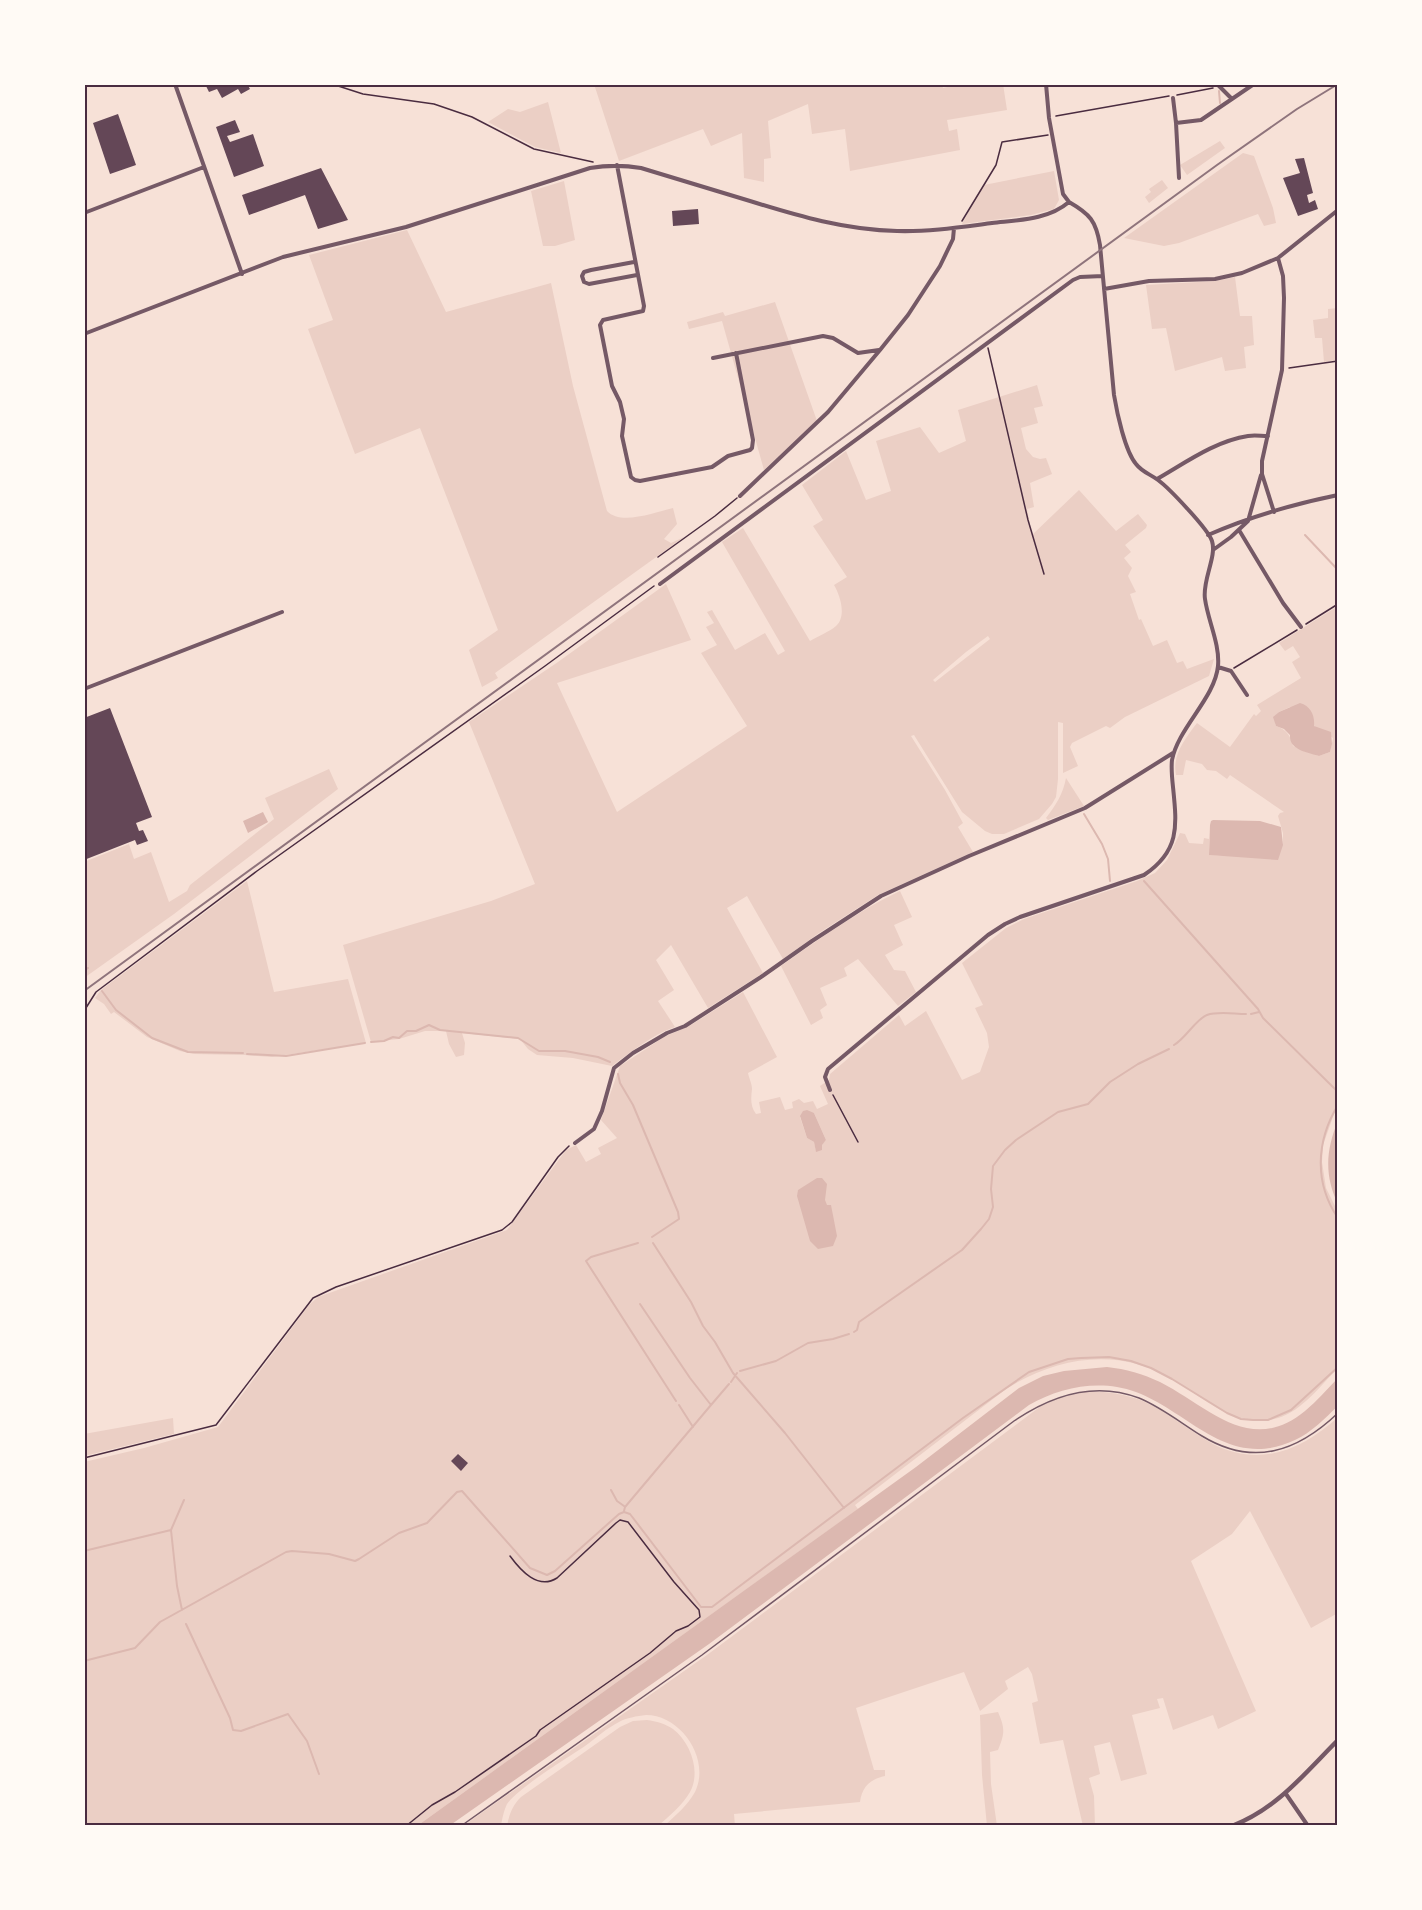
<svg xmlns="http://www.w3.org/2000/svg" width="1422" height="1910" font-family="'Asap Condensed',sans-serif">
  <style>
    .green { fill: #ebcfc5; fill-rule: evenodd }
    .water { fill: #dcb8b0 }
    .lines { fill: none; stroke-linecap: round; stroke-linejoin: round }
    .stream { stroke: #dcb8b0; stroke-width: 2 }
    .building { fill: #644757 }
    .path { stroke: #4a2c40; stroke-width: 1.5 }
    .service { stroke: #755966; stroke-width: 1.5 }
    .minor { stroke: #755966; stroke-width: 4 }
    .tertiary { stroke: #755966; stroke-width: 4.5 }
    .rail { stroke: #8f747c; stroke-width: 2 }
    .neatline { fill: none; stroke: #4a2c40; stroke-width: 2 }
  </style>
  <rect width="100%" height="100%" fill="#f7e1d7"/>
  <path class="green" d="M594,84H942L943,88L961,84H1003L1007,110L947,120L949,131L957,129L960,150L850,171L845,129L812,134L808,104L768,121L771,158L764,159V182L744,178L742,133L711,146L703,129L619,161Z
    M548,102L561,153L535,147L488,122L508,109L520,112Z
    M1220,141L1225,148L1187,175L1180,165Z
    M1243,153L1254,156L1273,208L1276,223L1264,226L1258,214L1179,243L1164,246L1124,238Z
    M1054,171L1059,200L1054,209L1031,215L962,224L971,206L984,185Z
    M1162,180L1168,188L1149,203L1145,197L1151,192L1149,189Z
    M564,181L575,240L555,246H543L531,191Z
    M407,230L446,312L551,283L573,386L607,511C621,526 655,512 673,508L677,524L664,539L671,543L684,537L495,673L498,678L482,687L469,650L498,630L420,428L355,454L308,329L333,320L309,255Z
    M1235,277L1240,316H1252L1254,345L1244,347L1246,368L1225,371L1222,357L1175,371L1166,328L1152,329L1146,285L1216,281Z
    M775,302L817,421L764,470L722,321L689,329L687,322L723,312L725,316Z
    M1338,308V360L1324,362L1322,338H1315L1313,320L1328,318V309Z
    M1037,385L1043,406L1034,408L1038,423L1021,428L1026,449L1033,457L1040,459L1046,458L1052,474L1030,483L1034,507L1027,509L1032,535L1079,490L1116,531L1138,514L1147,525L1146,528L1125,545L1131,552L1124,558L1132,568L1128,576L1136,592L1130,594L1139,620L1141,619L1153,646L1167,640L1177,663L1183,661L1187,669L1214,659L1209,676L1125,717L1110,728L1106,726L1072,743L1070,747L1078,766L1063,773V723L1058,722V779L1056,797L1052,804L1039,819L1004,834H992L985,831L962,812L914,735L911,736L945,790L963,823L958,827L973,852L878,895L819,933L783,959L747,896L727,908L763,973L708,1008L671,945L656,960L674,990L658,1001L675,1027C652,1035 632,1051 612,1066L573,1058L537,1055L528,1049L520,1039L462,1033L465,1043L464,1055L456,1057L449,1044L446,1031H425L399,1039L371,1042L343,945L491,901L535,884L469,722L558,662L666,584L691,640L557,683L617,812L747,726L701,653L717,645L706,627L714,623L707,612L712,610L735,650L765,633L778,655L785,651L722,542L743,528L810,641C818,636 829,632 836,626C847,616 840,595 834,585L847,577L813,526L823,520L802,485L846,451L866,500L891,491L876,441L920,427L939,453L966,441L958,410ZM988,636L990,639L935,682L933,680L966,652Z
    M1338,606V1103L1323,1145L1322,1162L1326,1188L1338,1212V1368C1321,1385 1302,1411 1278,1418C1236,1431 1205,1398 1171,1378C1116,1347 1057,1357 1006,1389L855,1505L858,1509L417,1826H84V1462L144,1448L218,1427L309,1305L318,1297L507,1230L566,1150L576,1145L586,1162L601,1154L598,1148L617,1138L601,1120L620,1066L664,1037L691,1025L743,992L777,1057L748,1073C749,1078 752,1084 752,1089C751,1098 750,1106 756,1114L761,1113L759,1102L780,1097L785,1110L793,1108L792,1102L799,1099L804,1103L813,1101L817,1109L828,1104L820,1086L829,1080L830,1074L837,1068L899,1015L905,1026L926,1011L962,1080L980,1072L989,1047L987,1033L975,1008L983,1005L962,963L1006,928L1024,919L1137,881L1155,873L1167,860L1180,833L1185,834L1189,843L1203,844L1204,838L1209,839V855L1233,856L1283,844V833L1278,816L1280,813L1284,812L1230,775L1227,779L1216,771L1207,770L1202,764L1186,760L1183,775H1176C1172,755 1185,739 1197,723L1230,747L1254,714L1256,716L1261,711L1257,705L1301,678L1292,662L1300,657L1293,646L1285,651L1279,643ZM1290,707L1314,723V726L1333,738L1330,752L1319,756L1293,746C1290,735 1287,730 1276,726L1274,717L1279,712ZM814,1113L826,1140L816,1151L814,1142L807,1138L800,1117Z
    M329,769L338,789L174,914L84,978V862L129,844L134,859L151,852L169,902L187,891L190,885L274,819L265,798Z
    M1066,778L1084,806L1048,820L1046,818C1056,805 1063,794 1066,778Z
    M247,881L274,992L348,979L366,1043L272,1057L244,1055L194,1054L180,1051L147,1037L114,1012L111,1014L104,1004L95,998L101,990Z
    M900,891L912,917L894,925L903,945L885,955L894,970L905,971L916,992L898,1006L858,959L844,968L847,976L820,988L827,1005L820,1010L823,1018L811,1025L781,966C819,939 858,911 900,891Z
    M1089,1391C1108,1392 1125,1394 1143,1401C1168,1412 1189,1431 1213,1444C1260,1468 1302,1450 1338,1417V1613L1311,1628L1250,1511L1232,1534L1191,1561L1256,1711L1218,1729L1213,1715L1173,1730L1163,1698L1157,1699L1160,1708L1132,1715L1147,1774L1121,1781L1110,1742L1094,1746L1100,1774L1089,1778L1094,1796L1095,1826H1083L1063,1740L1040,1744L1032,1703L1038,1701L1032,1674L1028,1667L1005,1681L1008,1689L980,1711L964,1672L856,1708L874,1770H885V1776C870,1779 862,1787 860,1802L734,1814L735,1826H664C676,1815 687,1806 695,1792C711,1759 681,1715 646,1715C637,1716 626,1718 619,1722C607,1728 596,1738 585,1746C567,1758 518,1788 507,1804C504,1810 502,1819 501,1826H463L707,1655L1041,1406L1059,1398Z
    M173,1418L174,1434L84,1456V1434Z
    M998,1712C1005,1728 1005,1733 998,1750L990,1752L991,1784L997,1826H987L982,1775L980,1715Z
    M647,1720C656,1721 666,1724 673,1729C691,1743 701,1772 690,1792C682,1806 669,1816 658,1826H507C509,1814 513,1805 521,1797L620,1727L633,1721Z"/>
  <path class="water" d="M1300,703C1311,706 1315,716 1314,726L1331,732L1332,744L1330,752L1319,756C1307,752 1289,750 1290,735L1284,729L1276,726L1273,717L1279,712Z
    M263,812L268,822L248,833L243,821Z
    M1213,820L1260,821L1281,827L1283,845L1278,860L1209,855L1210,825L1211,821Z
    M807,1110L814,1113L826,1140L822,1145V1150L816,1152L814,1142L807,1138L800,1116L803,1111Z
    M1338,1121V1204C1324,1176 1326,1149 1338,1121Z
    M817,1178H822L827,1184L825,1200L827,1205H831L837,1236L833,1246L818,1249L810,1241L797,1196L798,1190Z
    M1107,1367C1126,1369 1143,1374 1160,1382C1209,1407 1250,1456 1305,1411C1317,1401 1327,1389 1338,1378V1406C1325,1418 1311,1433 1295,1440C1221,1475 1181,1397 1117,1387C1087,1382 1055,1390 1029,1405L709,1644L449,1826H417L916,1467L1019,1388L1043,1376L1064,1371Z"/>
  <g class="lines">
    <path class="stream" d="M1219,91L1220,103
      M1305,535L1338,570
      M1084,814L1102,844L1108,859L1110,881
      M1144,881L1258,1009L1263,1018L1338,1092
      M84,970L88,968
      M102,991L116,1010L152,1038L188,1052L243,1053
      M1251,1014L1259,1012
      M371,1042L384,1041L393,1037L399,1038L407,1031H416L429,1025L440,1030L518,1038L539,1051H565L598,1057L610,1062
      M1174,1045C1186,1038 1196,1019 1207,1015C1218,1011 1234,1014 1246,1014
      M247,1054L286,1056L365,1043
      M618,1074L620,1083L633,1105L678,1212L679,1219L652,1237
      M1338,1105C1316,1141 1314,1183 1338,1218
      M638,1243L591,1257L586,1261L676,1401
      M653,1243L691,1302L703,1326L715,1342L733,1373L785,1433L844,1508
      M854,1332L857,1330L859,1322L962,1250L981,1229L989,1219L993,1207L991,1189L993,1166L1005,1150L1016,1140L1058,1112L1088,1104L1110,1082L1138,1064L1169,1049
      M740,1371L776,1361L808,1343L833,1339L849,1334
      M731,1382L737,1373
      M679,1405L693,1427
      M711,1405L729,1384
      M611,1490L617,1501L624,1506
      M624,1511L625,1507L711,1405L690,1378L640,1304
      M171,1530L184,1500
      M84,1551L171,1530L177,1586L182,1610
      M186,1624L230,1718L233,1730L241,1731L288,1714L307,1741L319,1774
      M84,1661L135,1648L160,1622L286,1552L292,1551L329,1554L355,1561L359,1559L399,1533L427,1523L457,1492L462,1491L530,1568L547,1575L555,1571L619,1514L624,1512L630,1514L701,1607H712L963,1418L1029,1372L1068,1359L1081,1358L1109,1357L1131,1361L1151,1368L1172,1379L1227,1413L1241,1419L1253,1420H1268L1291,1410L1338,1367"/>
  </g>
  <path class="building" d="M205,84H247L250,89L241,94L238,89L222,98L217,89L209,92Z
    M118,114L136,165L110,174L93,123Z
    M235,120L240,132L227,136L230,142L253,134L264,166L234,177L216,127Z
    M1304,158L1313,193L1307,195L1309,203L1315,200L1318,209L1298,216L1283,178L1300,173L1295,159Z
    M321,168L348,220L318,229L305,195L249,215L242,195Z
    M698,209L699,224L673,226L672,211Z
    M110,708L152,817L136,823L139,831L143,830L148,841L137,845L135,840L84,860V718Z
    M458,1454L468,1463L461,1471L451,1461Z"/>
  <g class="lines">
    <path class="path" d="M332,84L363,94L434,104L472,117L534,149L593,162
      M1177,95L1213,88
      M1056,116L1169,96
      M962,221L996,165L1002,142L1048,135
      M988,348L1028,520L1044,574
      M1289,368L1338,361
      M658,557L715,516L737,498
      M1306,624L1338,604
      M1234,668L1297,630
      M84,1011L96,992L257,871L545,666L654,586
      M833,1095L858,1142
      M84,1458L216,1425L313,1298L336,1287L502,1230L512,1222L558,1157L569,1146
      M406,1826L432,1805L455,1792L536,1736L540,1730L650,1653L676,1631L688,1626L700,1617L699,1610L674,1582L628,1522L620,1520L616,1523L557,1578C538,1590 521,1571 510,1556"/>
    <path class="service" d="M461,1826L702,1655L1014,1421C1052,1395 1094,1381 1139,1398C1161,1407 1181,1423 1202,1436C1253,1467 1297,1452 1338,1413"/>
    <path class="minor" d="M175,84L242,274
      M1046,84L1049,118L1063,194L1069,202
      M1217,84L1232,99
      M1173,98L1176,123L1201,120L1254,84
      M1176,123L1179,178
      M617,165L644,306L643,311L603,320L600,325L612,386L620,402L624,419L622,436L631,477L635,480L640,481L712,467L728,456L750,450L752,448L753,440L736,353
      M84,213L204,167
      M634,262L591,270L584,272L582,276L584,282L589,284L637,275
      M1104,289L1149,281L1215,279L1242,273L1278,258L1338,210
      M84,334L283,257L406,227L590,168C608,165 623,165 641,168C677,179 714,190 750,201C798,216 846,230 897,231C928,232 961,227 992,223C1018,220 1048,220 1069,202C1090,214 1096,221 1100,245L1114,395C1117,413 1125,451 1136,464C1142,472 1150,474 1158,480C1169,488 1208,529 1212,541C1217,557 1202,580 1205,599C1208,621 1220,644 1218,666C1215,698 1178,728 1172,760C1171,769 1172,778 1173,787C1177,826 1180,851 1144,875L1020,917L1005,924L988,935L828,1069L825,1077L830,1090
      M713,358L823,336L833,338L858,353L879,350
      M1157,479C1185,463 1215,441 1248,436C1254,435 1261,436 1268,436
      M740,496L828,412L880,350L908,315L940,266L953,239L954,228
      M1274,512L1262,474V461L1282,370L1284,298L1283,276L1278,258
      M1239,530L1283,603L1301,627
      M1208,535C1249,517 1294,504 1338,495
      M1213,550L1231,537L1248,521L1261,475
      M660,584L1073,280L1080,277L1103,276
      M1218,667L1231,671L1247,695
      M84,689L282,612
      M575,1143L594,1129L602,1111L614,1068L633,1053L667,1033L685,1026L761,977L812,941L881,896L969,856L1085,808L1173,753
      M1286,1794L1308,1826"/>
    <path class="tertiary" d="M1232,1826C1278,1808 1304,1774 1338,1740"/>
    <path class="rail" d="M84,991L1217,165L1297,109L1338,84"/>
  </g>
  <rect width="1422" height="1910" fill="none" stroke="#fffaf5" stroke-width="171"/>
  <rect x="86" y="86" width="1250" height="1738" class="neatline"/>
</svg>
